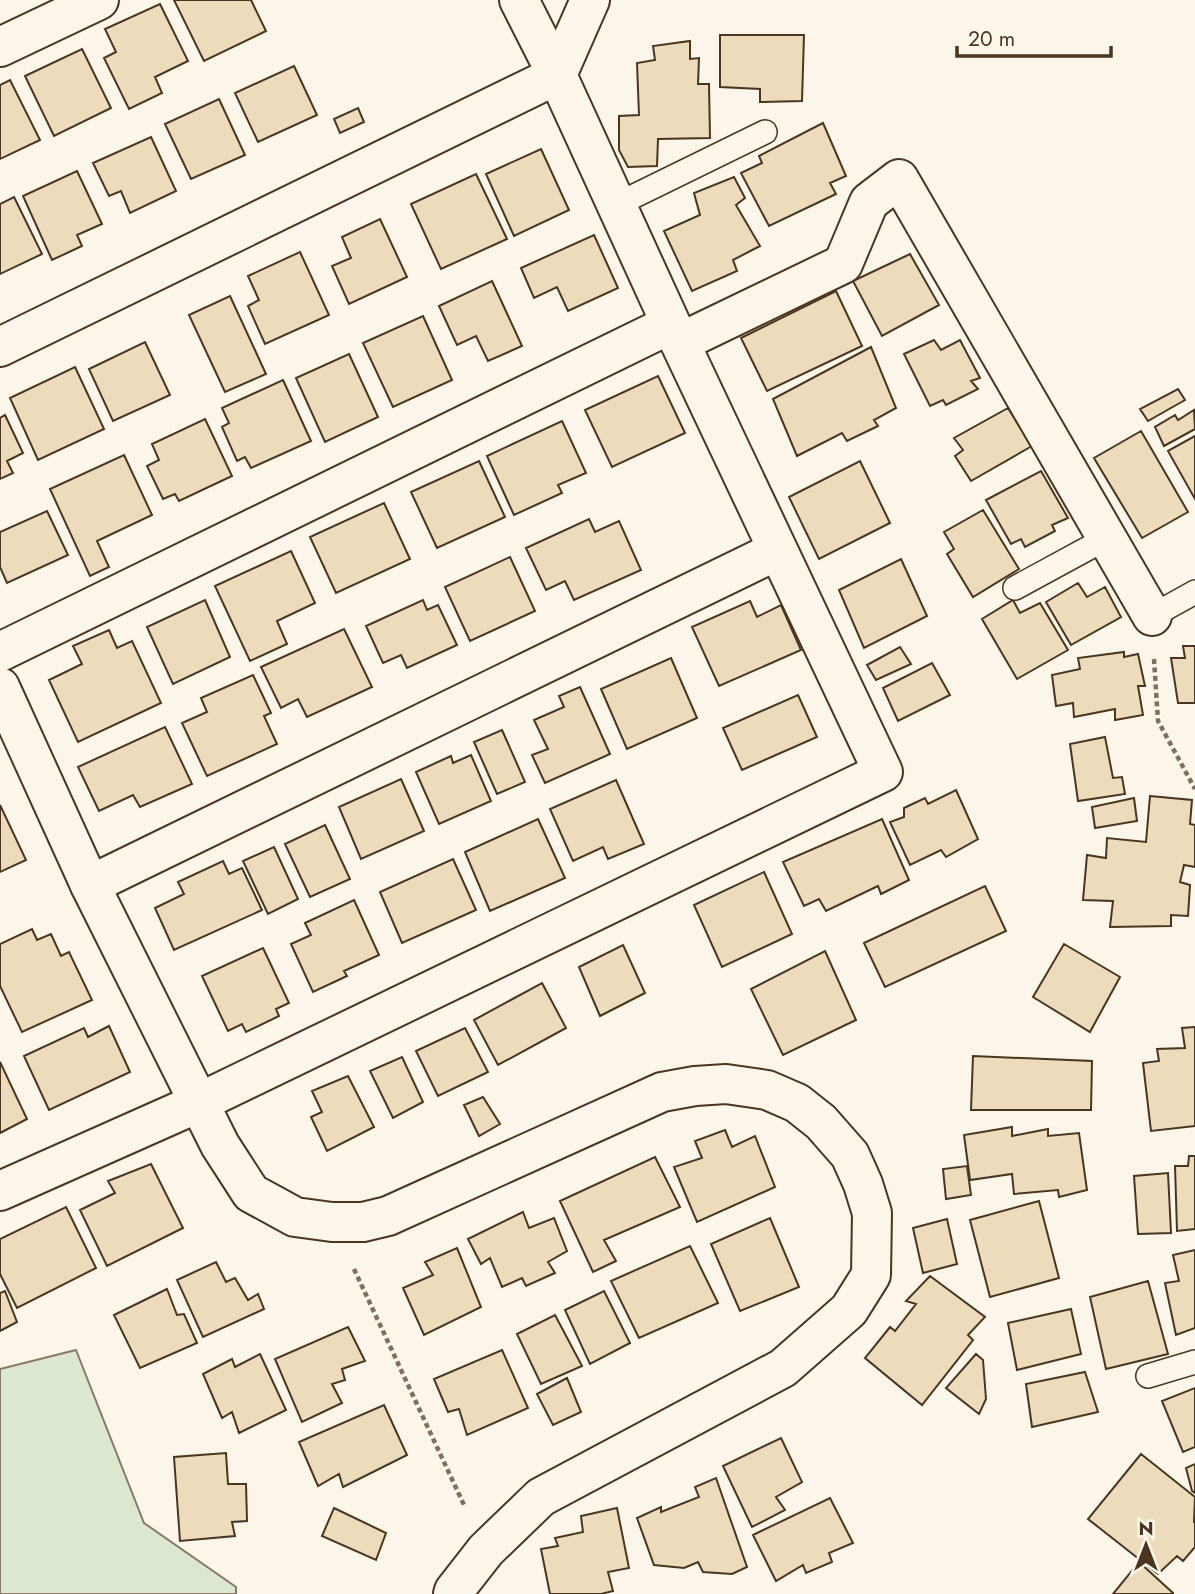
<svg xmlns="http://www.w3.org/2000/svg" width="1195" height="1594" font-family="Jost,sans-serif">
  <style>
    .green { fill: #dce7d0; stroke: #887966; stroke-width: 2 }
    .building { fill: #ecdcbc; stroke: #4a3520; stroke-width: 2 }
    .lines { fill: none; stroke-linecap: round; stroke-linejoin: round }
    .service-casing { stroke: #4a3520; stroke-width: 26 }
    .minor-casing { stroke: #4a3520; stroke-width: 42 }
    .tertiary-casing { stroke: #4a3520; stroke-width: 42 }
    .path { stroke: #7f6f5c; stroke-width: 4.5; stroke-dasharray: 5 3.5; stroke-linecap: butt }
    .service { stroke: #fbf6e9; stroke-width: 23 }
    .minor { stroke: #fbf6e9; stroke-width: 38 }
    .tertiary { stroke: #fbf6e9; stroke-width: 38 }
  </style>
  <rect width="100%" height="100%" fill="#fbf6e9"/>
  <path class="green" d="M76,1350L144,1523L236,1587V1594H0V1369Z"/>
  <path class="building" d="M174,0H251L266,31L204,61Z
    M160,4L188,61L155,77L162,93L129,109L104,58L116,52L105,29Z
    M720,35H804L802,101L760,102V89L720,87Z
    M690,41V59L699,58L698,84H709L710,138L658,139L657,166L628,167L619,150V116L639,115L637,63L655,60L653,46Z
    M82,49L111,108L54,136L25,76Z
    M294,66L317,115L258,142L235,93Z
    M10,80L40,140L0,159V85Z
    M219,99L245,155L191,179L165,124Z
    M358,108L364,122L340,133L334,119Z
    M823,123L846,176L830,183L836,194L769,226L741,173L762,163L759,156Z
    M151,137L176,191L130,213L121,191L109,196L93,163Z
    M541,149L569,210L514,236L486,174Z
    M77,171L102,224L77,235L82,246L52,260L23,196Z
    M476,174L507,239L441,269L411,204Z
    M734,177L745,198L736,205L760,246L733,260L737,271L692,291L664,231L700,215L694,193Z
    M14,197L42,254L0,274V204Z
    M380,219L407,277L349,304L332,266L351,258L342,237Z
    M594,235L618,288L568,311L557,287L534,298L521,268Z
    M300,252L329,315L265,344L248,306L259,300L248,276Z
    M910,254L939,305L882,336L853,281Z
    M492,281L522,346L488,361L476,336L457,345L439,306Z
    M836,291L862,346L767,391L741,338Z
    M230,296L266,374L225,392L189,315Z
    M423,316L452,380L393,407L363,343Z
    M934,340L941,350L960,340L980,378L971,381L978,389L946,405L943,400L930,406L904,354Z
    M145,342L170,395L113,421L89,369Z
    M871,347L896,408L874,420L878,426L847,441L842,433L797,456L773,399Z
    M349,354L378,417L325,442L296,378Z
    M75,367L104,429L38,460L10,398Z
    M658,376L685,433L612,467L585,410Z
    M283,380L311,441L251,468L245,457L237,461L222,427L229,423L222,408Z
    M1178,389L1185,400L1148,421L1140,409Z
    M1008,408L1032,446L971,481L955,456L963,450L954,438Z
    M1194,410L1195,429L1164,446L1155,427L1175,415L1178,420Z
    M5,415L23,453L7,461L13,473L0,479V418Z
    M205,419L232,476L179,501L175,494L163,499L147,466L159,460L152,444Z
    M562,421L586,473L558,485L562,493L514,515L487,456Z
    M1141,431L1188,512L1142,538L1094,458Z
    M1195,436V499L1168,451Z
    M124,455L152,515L97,541L109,567L90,576L50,489Z
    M479,461L505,517L437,548L411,492Z
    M860,461L890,523L819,559L789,497Z
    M1041,471L1068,518L1052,525L1055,531L1025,547L1021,539L1011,544L986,500Z
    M384,503L410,559L336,593L310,537Z
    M983,510L1019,569L973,597L947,554L954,549L944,532Z
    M47,511L68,555L7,583L0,567V532Z
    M589,519L595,532L619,521L641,570L574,600L565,581L546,590L526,548Z
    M291,551L315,603L277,621L287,644L250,661L215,586Z
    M510,557L535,611L470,641L445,587Z
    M901,559L927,616L864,648L839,590Z
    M1078,583L1087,597L1105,587L1121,617L1071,645L1046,602Z
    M205,600L230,657L173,684L147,627Z
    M423,600L427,610L438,605L457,645L407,668L401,655L383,663L366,626Z
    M1013,600L1020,613L1040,603L1068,650L1017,679L982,619Z
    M750,601L757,617L781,605L801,650L719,686L692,627Z
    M344,629L372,687L307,717L298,699L281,708L261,667Z
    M109,630L117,648L132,641L161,703L78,742L49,680L82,664L73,646Z
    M1183,646H1195V703H1178L1171,658H1185Z
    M900,647L911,664L876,680L867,665Z
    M1124,652V657L1138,654L1145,686H1138L1143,715L1115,720V709L1074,717L1073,703L1056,706L1052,675L1080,669L1078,658Z
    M671,658L697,718L627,749L601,689Z
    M932,663L950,695L898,721L883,688Z
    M253,675L271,713L264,716L277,744L207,776L182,723L207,712L201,698Z
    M580,687L610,754L545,783L532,755L548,749L534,720L564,707L559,696Z
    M798,695L817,737L742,770L723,728Z
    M165,727L192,784L140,807L133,795L99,811L78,767Z
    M502,730L525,782L497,794L474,742Z
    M1105,737L1113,778L1122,777L1125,794L1078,801L1070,744Z
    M471,755L491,801L439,824L416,772L451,756L453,763Z
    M401,779L424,831L361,859L339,807Z
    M616,780L644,844L608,859L603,847L573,861L550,809Z
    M956,790L978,839L946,857L941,850L910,865L890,822L904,817V808L925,798L928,804Z
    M1150,796L1192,800L1190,824L1195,825V867L1184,865L1180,882L1190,885L1188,916L1171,915V926L1110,927L1113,901L1083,900L1087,855L1106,858L1107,838L1146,842Z
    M1134,798L1137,821L1095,828L1092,807Z
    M0,805L26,860L0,872Z
    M538,819L565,878L490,911L465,852Z
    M882,819L909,880L881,894L878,886L826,911L819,899L804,906L783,862Z
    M325,825L350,879L310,897L285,844Z
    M274,847L298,899L268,914L243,861Z
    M453,859L476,910L402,943L380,892Z
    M223,861L229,874L242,868L262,910L174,950L155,908L184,894L178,882Z
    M764,872L792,934L722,967L694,905Z
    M985,886L1006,931L885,987L864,943Z
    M354,900L379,955L344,971L347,976L313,992L291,944L311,935L305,923Z
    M32,929L37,940L51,934L61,956L69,952L92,1000L22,1032L0,986V944Z
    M1064,944L1120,977L1090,1032L1033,997Z
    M623,945L645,993L600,1016L579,967Z
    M263,948L289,1003L276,1009L279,1016L246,1032L242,1024L228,1031L202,976Z
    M825,951L856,1020L783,1055L751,989Z
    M542,983L566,1028L498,1065L474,1020Z
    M109,1026L130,1072L49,1110L24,1056L84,1028L88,1037Z
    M1195,1027V1126L1151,1131L1143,1063L1159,1061L1157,1049L1185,1048L1182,1028Z
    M465,1028L488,1072L438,1096L416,1051Z
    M973,1056L1092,1061L1091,1110H971Z
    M402,1057L423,1102L393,1118L370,1071Z
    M0,1062L27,1119L0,1133Z
    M348,1076L374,1127L327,1151L311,1117L322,1112L312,1091Z
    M483,1097L500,1124L479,1136L464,1105Z
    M1012,1127V1136L1048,1129V1136L1079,1133L1087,1190L1059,1197L1058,1190L1014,1194L1012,1174L970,1180L964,1135Z
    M725,1130L732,1147L755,1136L775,1187L697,1222L674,1167L702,1158L695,1141Z
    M1189,1156H1195V1229L1177,1231L1175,1166H1188Z
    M655,1157L680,1207L604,1240L616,1261L593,1272L560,1201Z
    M151,1164L183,1228L107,1266L80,1210L115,1193L108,1181Z
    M967,1166L971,1195L946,1199L943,1169Z
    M1168,1173L1171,1233L1138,1234L1134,1176Z
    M1039,1201L1059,1278L990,1297L970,1220Z
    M66,1207L96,1268L17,1308L0,1274V1239Z
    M523,1212L529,1228L554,1218L567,1251L548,1262L555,1273L526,1286L522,1278L502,1287L490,1258L481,1264L468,1239Z
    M770,1218L799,1287L740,1311L711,1244Z
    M947,1219L957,1264L923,1273L913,1228Z
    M690,1246L718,1303L639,1338L611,1281Z
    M457,1248L481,1307L424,1335L403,1288L433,1275L425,1262Z
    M1195,1250V1328L1176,1335L1165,1283L1179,1281L1173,1255Z
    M216,1262L226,1282L235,1278L248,1300L258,1294L264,1309L203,1337L177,1280Z
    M930,1276L985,1317L968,1335L973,1340L922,1405L865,1358L890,1327L895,1331L916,1304L906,1301Z
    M1148,1281L1168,1354L1106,1369L1090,1297Z
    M167,1289L177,1315L184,1314L197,1343L140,1368L114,1315Z
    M5,1291L17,1322L0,1331V1293Z
    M604,1291L630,1343L590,1364L565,1310Z
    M1071,1309L1081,1354L1017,1370L1008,1323Z
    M555,1315L582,1366L541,1384L517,1334Z
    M348,1327L365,1361L342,1369L345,1380L332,1384L342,1403L302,1422L275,1359Z
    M502,1350L528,1408L467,1435L459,1409L448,1412L434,1379Z
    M260,1354L286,1410L239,1433L232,1412L222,1418L203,1374L232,1359L235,1367Z
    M976,1354L983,1360L986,1399L979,1414L946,1388Z
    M1085,1372L1098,1412L1032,1427L1026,1384Z
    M567,1378L581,1412L553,1425L537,1394Z
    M1195,1388V1447L1183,1452L1162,1401Z
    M384,1405L407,1455L343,1487L339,1474L318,1486L299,1442Z
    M781,1438L802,1482L776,1497L785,1510L752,1527L723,1466Z
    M226,1453L228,1484H246L247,1521L232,1522L235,1536L180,1541L174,1457Z
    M1141,1454L1195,1497L1194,1522L1195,1523V1547L1183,1561L1177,1556L1158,1574L1088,1519Z
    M1195,1464V1493L1192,1491L1186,1468Z
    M716,1478L747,1567L732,1574L703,1572L698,1562L684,1568L654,1565L637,1518L661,1507V1512L699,1497L695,1487Z
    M830,1498L853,1543L829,1553L832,1562L806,1573L803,1565L776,1581L753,1535Z
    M334,1508L386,1533L376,1560L322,1536Z
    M617,1508L629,1568L608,1572L613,1591L601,1594H550L541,1549L558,1546L555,1538L583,1532L581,1516Z
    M1139,1562L1173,1593V1594H1113Z"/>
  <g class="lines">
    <g class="service-casing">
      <path id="service" d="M616,205L765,132
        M1015,588L1107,538
        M1152,616L1195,592
        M1148,1376L1195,1362"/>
    </g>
    <g class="minor-casing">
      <path id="minor" d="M0,47L99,0
        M681,342L843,264L869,202L899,179L1152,616
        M0,652L671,324
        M90,885L778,550
        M0,1191L198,1103L883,772L671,324L557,75L519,0"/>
    </g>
    <g class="tertiary-casing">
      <path id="tertiary" d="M0,347L557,75L590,0
        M0,687L90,885L220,1145L251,1193L295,1217L332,1222H363L388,1216L662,1092L695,1086L726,1084L767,1090L797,1103L821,1122L850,1155L863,1184L872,1213L871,1275L849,1310L783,1368L541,1497L486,1550L454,1591L453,1594"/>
    </g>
    <path class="path" d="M1154,659L1158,721L1195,789
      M354,1269L464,1505"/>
    <use href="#service" class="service"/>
    <use href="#minor" class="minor"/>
    <use href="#tertiary" class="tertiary"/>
  </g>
  <g transform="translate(1146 1545)" stroke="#fbf6e9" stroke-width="5" paint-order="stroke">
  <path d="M0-5L12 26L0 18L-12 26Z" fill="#4a3520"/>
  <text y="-10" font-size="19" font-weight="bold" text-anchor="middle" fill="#4a3520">N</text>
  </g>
  <path d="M957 46v10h154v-10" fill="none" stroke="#4a3520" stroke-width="3.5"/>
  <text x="968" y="46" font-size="21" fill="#4a3520" stroke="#fbf6e9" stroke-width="5" paint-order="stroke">20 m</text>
</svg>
